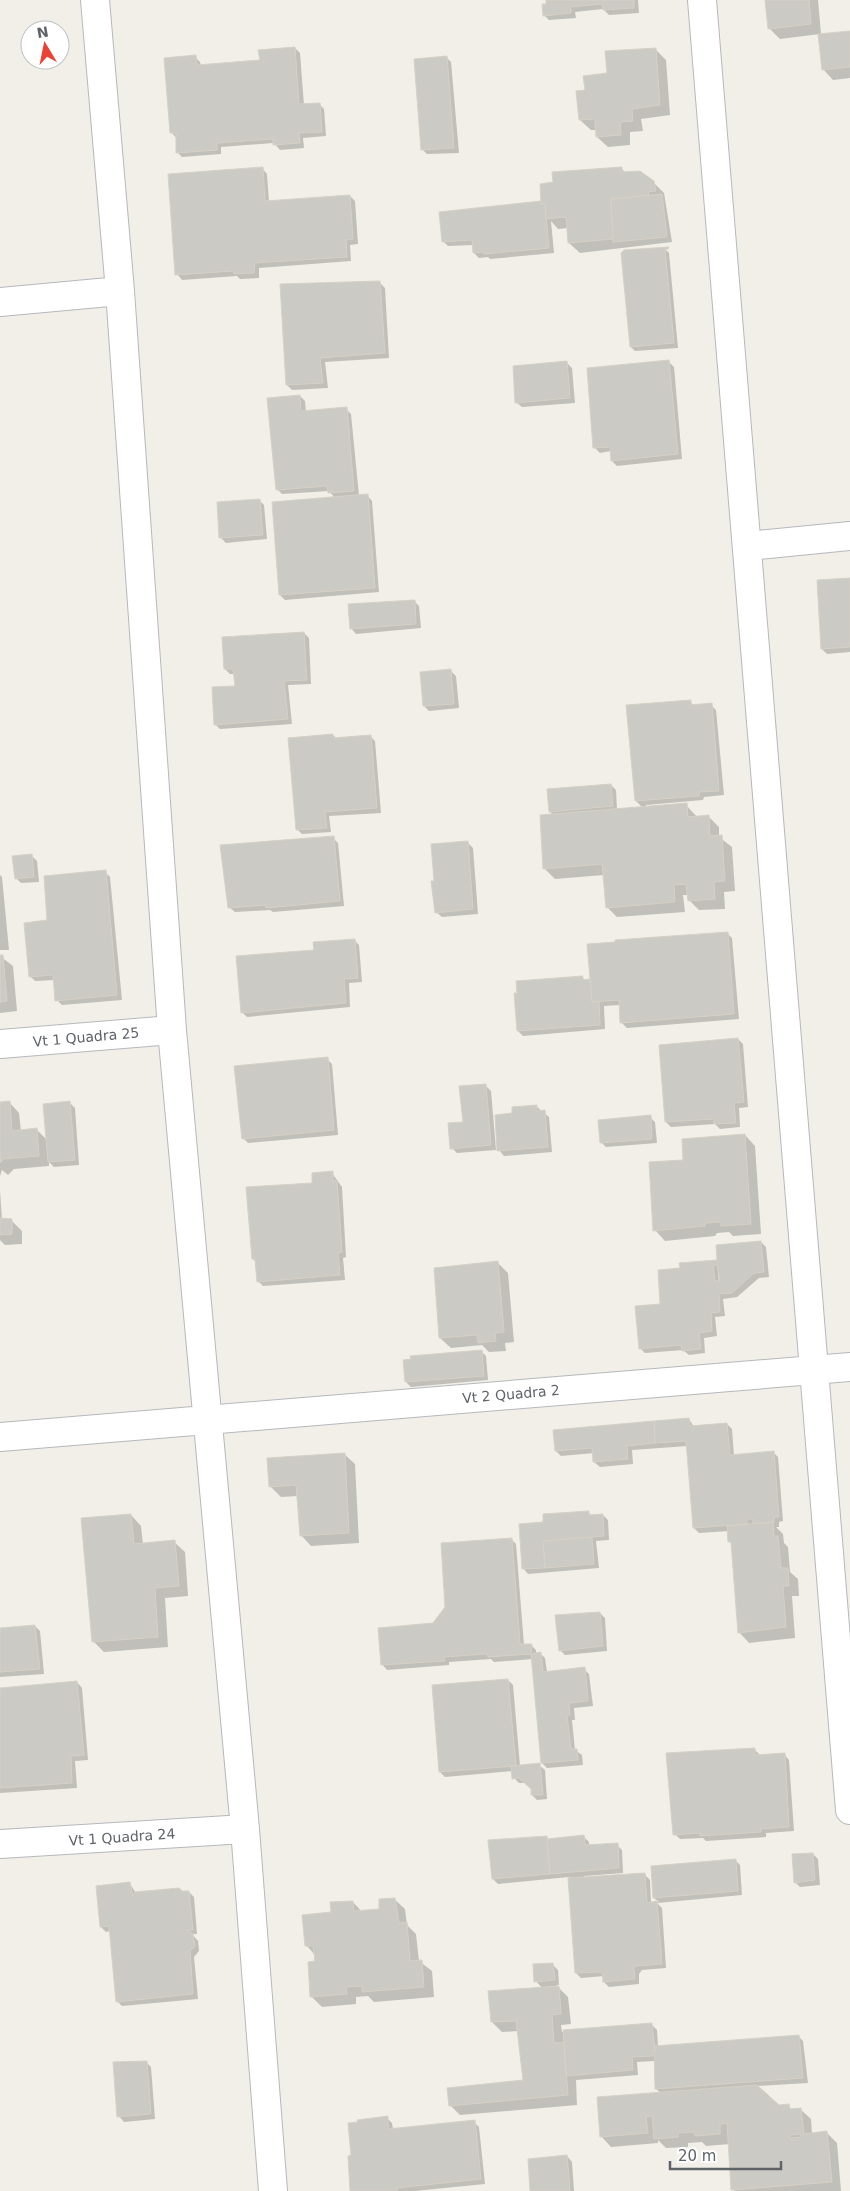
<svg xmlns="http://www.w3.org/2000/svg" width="850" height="2191" font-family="'DejaVu Sans',sans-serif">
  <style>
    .shadow { fill: #0003; fill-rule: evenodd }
    .building { fill: #cccac5; stroke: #d6d1c6; fill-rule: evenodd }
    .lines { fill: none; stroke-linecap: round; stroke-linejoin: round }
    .street-casing { stroke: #b5b8bc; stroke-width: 30 }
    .street { stroke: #fff; stroke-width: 28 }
    .labels { text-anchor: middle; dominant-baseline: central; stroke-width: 4.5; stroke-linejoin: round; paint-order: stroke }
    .street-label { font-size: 14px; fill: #5f6368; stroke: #fff }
  </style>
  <rect width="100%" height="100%" fill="#f1efe8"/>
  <path class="shadow" d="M547,0H638L639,13L609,15L603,9L575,12L576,18L549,20L544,15Z
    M766,0H818L821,34L850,32V78L833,80L823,69L820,34L780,39L769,28Z
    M295,48L300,53L304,105L319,104L324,109L326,136L303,138L304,148L280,150L274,143L221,147V154L182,157L177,152V139L172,133L195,57L200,62L201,66L261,61Z
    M656,50L666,60L670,115L641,119L643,131L630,132V145L608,147L597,137V130H591L580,120L608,74Z
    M446,57L451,62L459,153L427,154L422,149Z
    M262,168L267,174L269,202L350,196L355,201L358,244L350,245L351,261L259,268V278L240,279L237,276L182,280L177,274Z
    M621,168L626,173L653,182L664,193L672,242L580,253L569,243L568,228L558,229L551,221L554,253L490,259L488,257L479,258L474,253L473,245L448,246L443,241Z
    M664,248L669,253L678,348L635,351L630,346Z
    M380,283L385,288L389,358L325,362L328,388L292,390L287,385Z
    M669,362L674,367L682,459L617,466L612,461L611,451L600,453L595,448Z
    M567,363L572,368L575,403L522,407L516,402Z
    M300,396L305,401L306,412L346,409L351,414L359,496L367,495L372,501L379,592L285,600L280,595L335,498L329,491L282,494L277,489Z
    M259,500L264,505L267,539L226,543L221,538Z
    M850,579V652L827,654L822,649Z
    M414,601L419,606L421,628L356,634L351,628Z
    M304,633L309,638L311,684L288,685L292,724L220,729L215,724L236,687L235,674H230L225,669Z
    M451,671L456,676L459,708L429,711L424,706Z
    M690,702L695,706L711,705L716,710L724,795L704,797L703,800L646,805V808L686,805L697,817L708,816L719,827V837L732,847L735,891L724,892L725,909L699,910L689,900L688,895H683L685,912L617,917L607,907L604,875L555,879L544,868L554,815L550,812L611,785L616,790L617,810L643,808L636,801Z
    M333,735L337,739L370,736L375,741L381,813L329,816L331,832L302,834L297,829Z
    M333,838L338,843L344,906L273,912L270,910L235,912L229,907Z
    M468,843L473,848L478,914L442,917L436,912L435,882Z
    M32,856L37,861L39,882L21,883L16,878Z
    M105,872L110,877L122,1000L62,1005L57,1000L55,980L35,981L30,976L49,921Z
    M0,875L2,877L9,950H0Z
    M727,933L732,938L739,1019L627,1028L622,1023L620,1005L604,1006L605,1029L523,1036L518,1031L582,977L586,981L591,980Z
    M354,940L359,945L362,982L349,983L350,1007L247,1017L242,1012L315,951Z
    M0,956L13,966L17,1011L0,1013Z
    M738,1039L743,1044L748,1107L739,1108L740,1127L720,1129L715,1124L671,1127L666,1122Z
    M327,1059L332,1064L338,1135L248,1143L243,1138Z
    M486,1086L491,1091L496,1150L457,1153L452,1148Z
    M9,1102L19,1113L21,1131L37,1130L47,1140L70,1103L75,1108L79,1165L54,1167L49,1162V1166L14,1169L8,1175L2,1170L0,1176V1103Z
    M537,1107L549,1117L552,1152L504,1156L499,1150L514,1114Z
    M650,1117L655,1122L657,1143L606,1147L601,1142Z
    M745,1135L755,1146L761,1234L733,1236L729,1232L717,1233L715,1236L665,1241L655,1230L685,1161Z
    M332,1173L342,1187L346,1257L343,1258L345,1280L263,1286L258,1281L257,1263L253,1259L313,1184Z
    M0,1190L2,1220H11L22,1231V1244L5,1245L0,1240Z
    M761,1242L766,1247L769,1277L759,1278L737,1297L723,1299L725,1316L715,1317L717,1336L704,1338L705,1353L689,1355L683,1350L645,1353L640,1348L681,1269L719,1261ZM718,1272H720L722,1282H719Z
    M498,1263L508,1273L514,1342L505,1343L506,1351L489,1352L482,1345L451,1348L440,1338Z
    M481,1351L486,1356L488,1380L411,1387L406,1382Z
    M689,1419L694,1427L727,1424L732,1429L734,1456L773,1452L778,1457L783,1521L779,1522V1527H776L783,1534L784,1543L788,1547L790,1572L798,1579L799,1596H792L795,1638L749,1643L739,1632L732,1544L730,1541L729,1531L699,1533L694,1528L688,1446L632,1450L633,1464L600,1467L594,1462V1453L561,1456L556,1451Z
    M344,1454L355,1464L359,1543L311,1546L301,1535L298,1496L281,1497L270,1486Z
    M588,1512L592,1516L603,1515L608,1520L609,1540L596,1541L599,1568L528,1574L523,1568L545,1523Z
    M131,1515L141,1526L143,1545L174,1542L185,1552L188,1596L165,1598L168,1647L104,1652L94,1642Z
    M511,1539L516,1544L524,1645H531L536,1650V1654L540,1653L545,1658L547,1672L584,1669L589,1674L593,1706L574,1708L575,1720H572L575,1750L582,1755L583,1765L547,1768L542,1763L533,1659L494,1662L491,1659L449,1662V1665L387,1670L382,1664L434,1625Z
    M600,1613L605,1618L607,1651L565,1655L560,1650Z
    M35,1626L40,1631L44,1674L0,1677V1629Z
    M508,1680L513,1685L520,1766L539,1765L545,1770L547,1799L537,1800L532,1795V1789L525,1783H519L514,1778L513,1771L445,1777L440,1772Z
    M77,1682L82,1688L88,1760L75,1761L77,1788L0,1793V1689Z
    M755,1750L760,1755L784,1754L789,1760L794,1831L766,1833V1837L706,1841L703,1838L680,1839L675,1834Z
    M584,1837L589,1842V1846L617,1845L622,1850L623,1873L584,1876V1878L645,1875L650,1880L651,1903L659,1902L654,1898L735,1860L740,1865L742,1895L657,1903L662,1908L666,1968L642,1970L639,1974V1984L609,1987L604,1982V1976L581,1978L576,1973L569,1877L498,1884L493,1879L490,1842Z
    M813,1854L818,1859L820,1885L800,1887L795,1882Z
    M130,1884L136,1893L189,1892L194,1897L197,1934H192L198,1941L199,1951L194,1957L198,1999L122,2006L117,2001L110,1931L106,1932L101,1927Z
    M394,1899L405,1909L407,1925L416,1934L419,1961L432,1971L434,1997L374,2002L368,1996L356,1997V2004L322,2007L311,1996L315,1955L306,1945L332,1913L353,1902L362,1912L381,1910Z
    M553,1965L558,1970L559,1985H556L568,1997L571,2024L561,2025L562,2032L652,2025L657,2030L658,2047L798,2036L803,2041L808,2083L757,2086L779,2107L788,2106L793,2110L800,2109L811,2119L812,2134L827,2133L837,2143L841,2191H734L730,2144L706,2146L702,2142L688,2143V2147L666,2148L658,2140V2143L611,2147L601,2136L661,2093L656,2089L654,2061L637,2062L638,2075L576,2080L577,2105L460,2115L450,2105L525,2081L518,2031L502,2032L492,2022L542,1988L536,1981Z
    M146,2062L151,2067L155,2119L124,2122L119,2116Z
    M387,2118L392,2123L393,2129L474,2122L479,2127L485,2184L415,2191H352L353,2156Z
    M567,2156L572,2162L574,2191H531Z"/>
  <path class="building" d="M546,0H634V8L603,10L602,4L571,7V13L543,16L542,4H546Z
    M765,0H809L811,24L768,29Z
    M850,31V67L822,70L818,34Z
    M295,47L299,104L320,103L322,132L299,133L300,143L273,145V139L217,143V150L176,153V133H170L164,58L196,55L197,65L260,60L258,50Z
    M656,48L660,105L632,109L633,121L620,122L621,135L596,137L595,119L579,120L576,91L585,90L583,76L607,73L605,51Z
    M447,56L454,148L421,150L414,59Z
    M263,167L265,201L350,195L353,239L346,240L347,257L255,263L254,273L234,274L233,271L175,275L168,174Z
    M622,167V172L640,171L654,181L656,191L648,192L649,195L611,199L613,239L568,243L566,217L546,219L545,204H541L540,184L553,182L552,172Z
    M662,194L667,237L613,242L611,199Z
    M541,201V204H545L549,248L484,254L483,252L473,253L472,240L442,242L439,212Z
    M669,247L668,249H665L674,343L630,347L621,253L624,250Z
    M380,281L385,353L320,358L323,383L286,385L280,284Z
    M669,360L678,454L611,461L610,447L593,448L587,368Z
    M567,361L570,398L515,403L513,366Z
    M300,395L301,411L347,407L354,491L328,493L327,486L276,490L267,398Z
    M368,494L375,588L279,595L272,502Z
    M260,499L263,535L219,538L217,502Z
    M850,578V647L821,649L817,580Z
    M415,600L416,624L350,629L348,604Z
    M304,632L307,680L284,681L288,719L214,725L212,687L235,686L233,669H224L222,637Z
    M451,669L454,704L423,706L420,672Z
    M691,700V705L712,703L719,791L699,792V796L635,801L626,705Z
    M333,734V738L371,735L377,808L325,812L327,828L296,830L288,738Z
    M611,784L613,806L549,812L547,789Z
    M687,803L688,817L709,815L710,836L722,835L725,881L714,882L715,899L688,901L686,884L674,885L675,902L606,908L602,864L543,869L540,815Z
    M334,836L340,901L266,908V905L228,908L220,845Z
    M468,841L473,909L435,913L431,881H434L431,844Z
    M32,854L34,877L15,879L12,856Z
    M106,870L117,995L55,1001L53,975L29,977L24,923L47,920L44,876Z
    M728,932L734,1014L620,1023L619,1000L592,1002L587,944L615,942V940Z
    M355,939L358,978L344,979L346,1003L241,1013L236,956L314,950L313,942Z
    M0,955H3L7,1001L0,1002Z
    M583,976L582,980L590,979L592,1002L599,1001L600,1025L517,1031L514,993H517L516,981Z
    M738,1038L744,1102L734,1103L736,1123L714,1124V1119L665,1122L659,1045Z
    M328,1057L334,1130L242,1139L234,1066Z
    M486,1084L491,1145L450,1149L448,1123L463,1122L459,1086Z
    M10,1101L12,1131L37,1128L39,1156L4,1159L0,1163V1102Z
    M70,1101L75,1160L48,1162L43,1104Z
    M537,1105V1111L545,1110L548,1147L497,1151L495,1115L512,1113V1107Z
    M651,1115L652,1139L600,1143L598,1120Z
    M745,1134L751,1224L721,1226L720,1222L706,1223L705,1226L653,1231L649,1162L683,1160L682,1139Z
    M333,1171V1181L337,1180L342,1252L338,1253L340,1275L257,1282L255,1259H252L246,1187L312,1183V1173Z
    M0,1218L12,1219V1234L0,1235Z
    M761,1241L764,1272L754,1273L732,1293L719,1294L720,1312L711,1313L712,1331L699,1333L701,1349L682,1351L681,1345L639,1349L635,1306L660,1304L658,1270L680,1268L679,1263L717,1260L716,1245ZM713,1265H717L720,1281H715Z
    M498,1261L504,1332L495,1333L496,1341L478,1343L477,1335L439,1338L434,1268Z
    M482,1350L484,1376L405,1382L403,1360L411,1359L410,1356Z
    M689,1418L690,1426L727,1423L730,1455L774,1451L779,1517H774V1522L753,1524V1519H747V1524L693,1528L686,1441L655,1443L654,1421Z
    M654,1421L655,1443L627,1446L628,1459L593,1462L592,1448L555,1451L553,1430Z
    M345,1453L349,1533L300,1536L296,1485L269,1487L267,1458Z
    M589,1511V1515L603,1514L604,1536L543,1541L545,1568L522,1569L519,1524L543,1522V1514Z
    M131,1514L134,1544L175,1540L179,1586L155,1588L158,1637L92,1642L81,1518Z
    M773,1522L774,1536H778L781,1568H788L789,1586H783L786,1627L738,1633L731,1542H728L727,1526Z
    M592,1537L594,1564L545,1568L543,1541Z
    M512,1538L520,1644H532L531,1654L488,1657L487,1654L444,1657L445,1661L381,1665L378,1628L433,1623L445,1607L441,1543Z
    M600,1612L603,1646L559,1651L555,1615Z
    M35,1625L40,1669L0,1672V1628Z
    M541,1652L543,1672L585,1667L588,1701L569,1703L570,1715H567L571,1749H577L578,1760L541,1763L531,1654Z
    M508,1679L516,1766L439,1772L432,1685Z
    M77,1681L84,1755L71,1756L72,1783L0,1788V1688Z
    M755,1748V1755L785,1753L789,1827L761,1829V1832L700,1836V1833L673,1835L666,1753Z
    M540,1763L543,1795H531V1789L519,1778L512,1779L511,1766Z
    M584,1835L585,1845L618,1843L619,1868L550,1874L547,1839Z
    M547,1836L550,1874L492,1879L488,1840Z
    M813,1853L815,1880L794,1883L792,1854Z
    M736,1859L738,1891L653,1898L651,1866Z
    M645,1873L647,1903L657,1901L662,1964L637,1966L634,1968L635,1979L603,1982L602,1972L575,1973L568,1878Z
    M130,1882L133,1896L135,1892L179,1888L182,1891H189L193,1930H187L193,1934L195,1946L190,1951L193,1994L116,2002L109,1926L100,1927L96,1886Z
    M395,1898L399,1923L407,1922L410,1961L422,1960L424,1987L362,1992V1986L346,1987L347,1994L310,1997L308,1962L315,1961L313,1946H305L302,1915L331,1912L330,1902L353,1901L354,1911L379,1909V1899Z
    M553,1963L555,1980L534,1982L533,1964Z
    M559,1986L561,2014L552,2015L554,2043L564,2042L568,2095L449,2106L447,2088L523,2080L516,2021L491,2022L488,1991Z
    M652,2023L655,2051H652L653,2056L632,2057L633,2070L566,2076L563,2030Z
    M799,2035L803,2078L655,2089L654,2046Z
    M147,2061L151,2114L117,2117L113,2062Z
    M757,2085L779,2105L789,2104L790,2109L801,2108L804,2134L827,2131L832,2182L731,2190L727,2123L720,2124V2134L695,2136L694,2132L678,2133V2137L654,2139L652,2116L646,2117L648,2133L600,2137L597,2097ZM800,2134L801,2137L790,2138V2135Z
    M388,2116V2129L475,2120L481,2179L397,2188V2191H350L348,2156L351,2155L348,2123L358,2122L357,2120Z
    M567,2155L570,2191H530L528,2159Z"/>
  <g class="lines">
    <g class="street-casing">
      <path id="street" d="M95,0L120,291L172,1030L245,1829L273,2191
        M702,0L850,1810
        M0,302L120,291
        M748,546L850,536
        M0,1044L172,1030
        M0,1437L850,1367
        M0,1844L245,1829"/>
    </g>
    <use href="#street" class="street"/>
  </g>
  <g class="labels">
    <g class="street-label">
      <text transform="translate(86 1037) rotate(-5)">Vt 1 Quadra 25</text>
      <text transform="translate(511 1394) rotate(-5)">Vt 2 Quadra 2</text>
      <text transform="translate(122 1837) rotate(-4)">Vt 1 Quadra 24</text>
    </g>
  </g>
  <g transform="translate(45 45) rotate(350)"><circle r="24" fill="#ffffff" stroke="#bfc1c3"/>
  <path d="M0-4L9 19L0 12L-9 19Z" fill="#ea4335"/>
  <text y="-8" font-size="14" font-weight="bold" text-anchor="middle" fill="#5f6368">N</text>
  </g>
  <path d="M670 2161v8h111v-8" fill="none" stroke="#5f6368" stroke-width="2.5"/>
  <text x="678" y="2161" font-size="15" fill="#5f6368" stroke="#ffffff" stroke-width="4" paint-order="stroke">20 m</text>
</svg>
